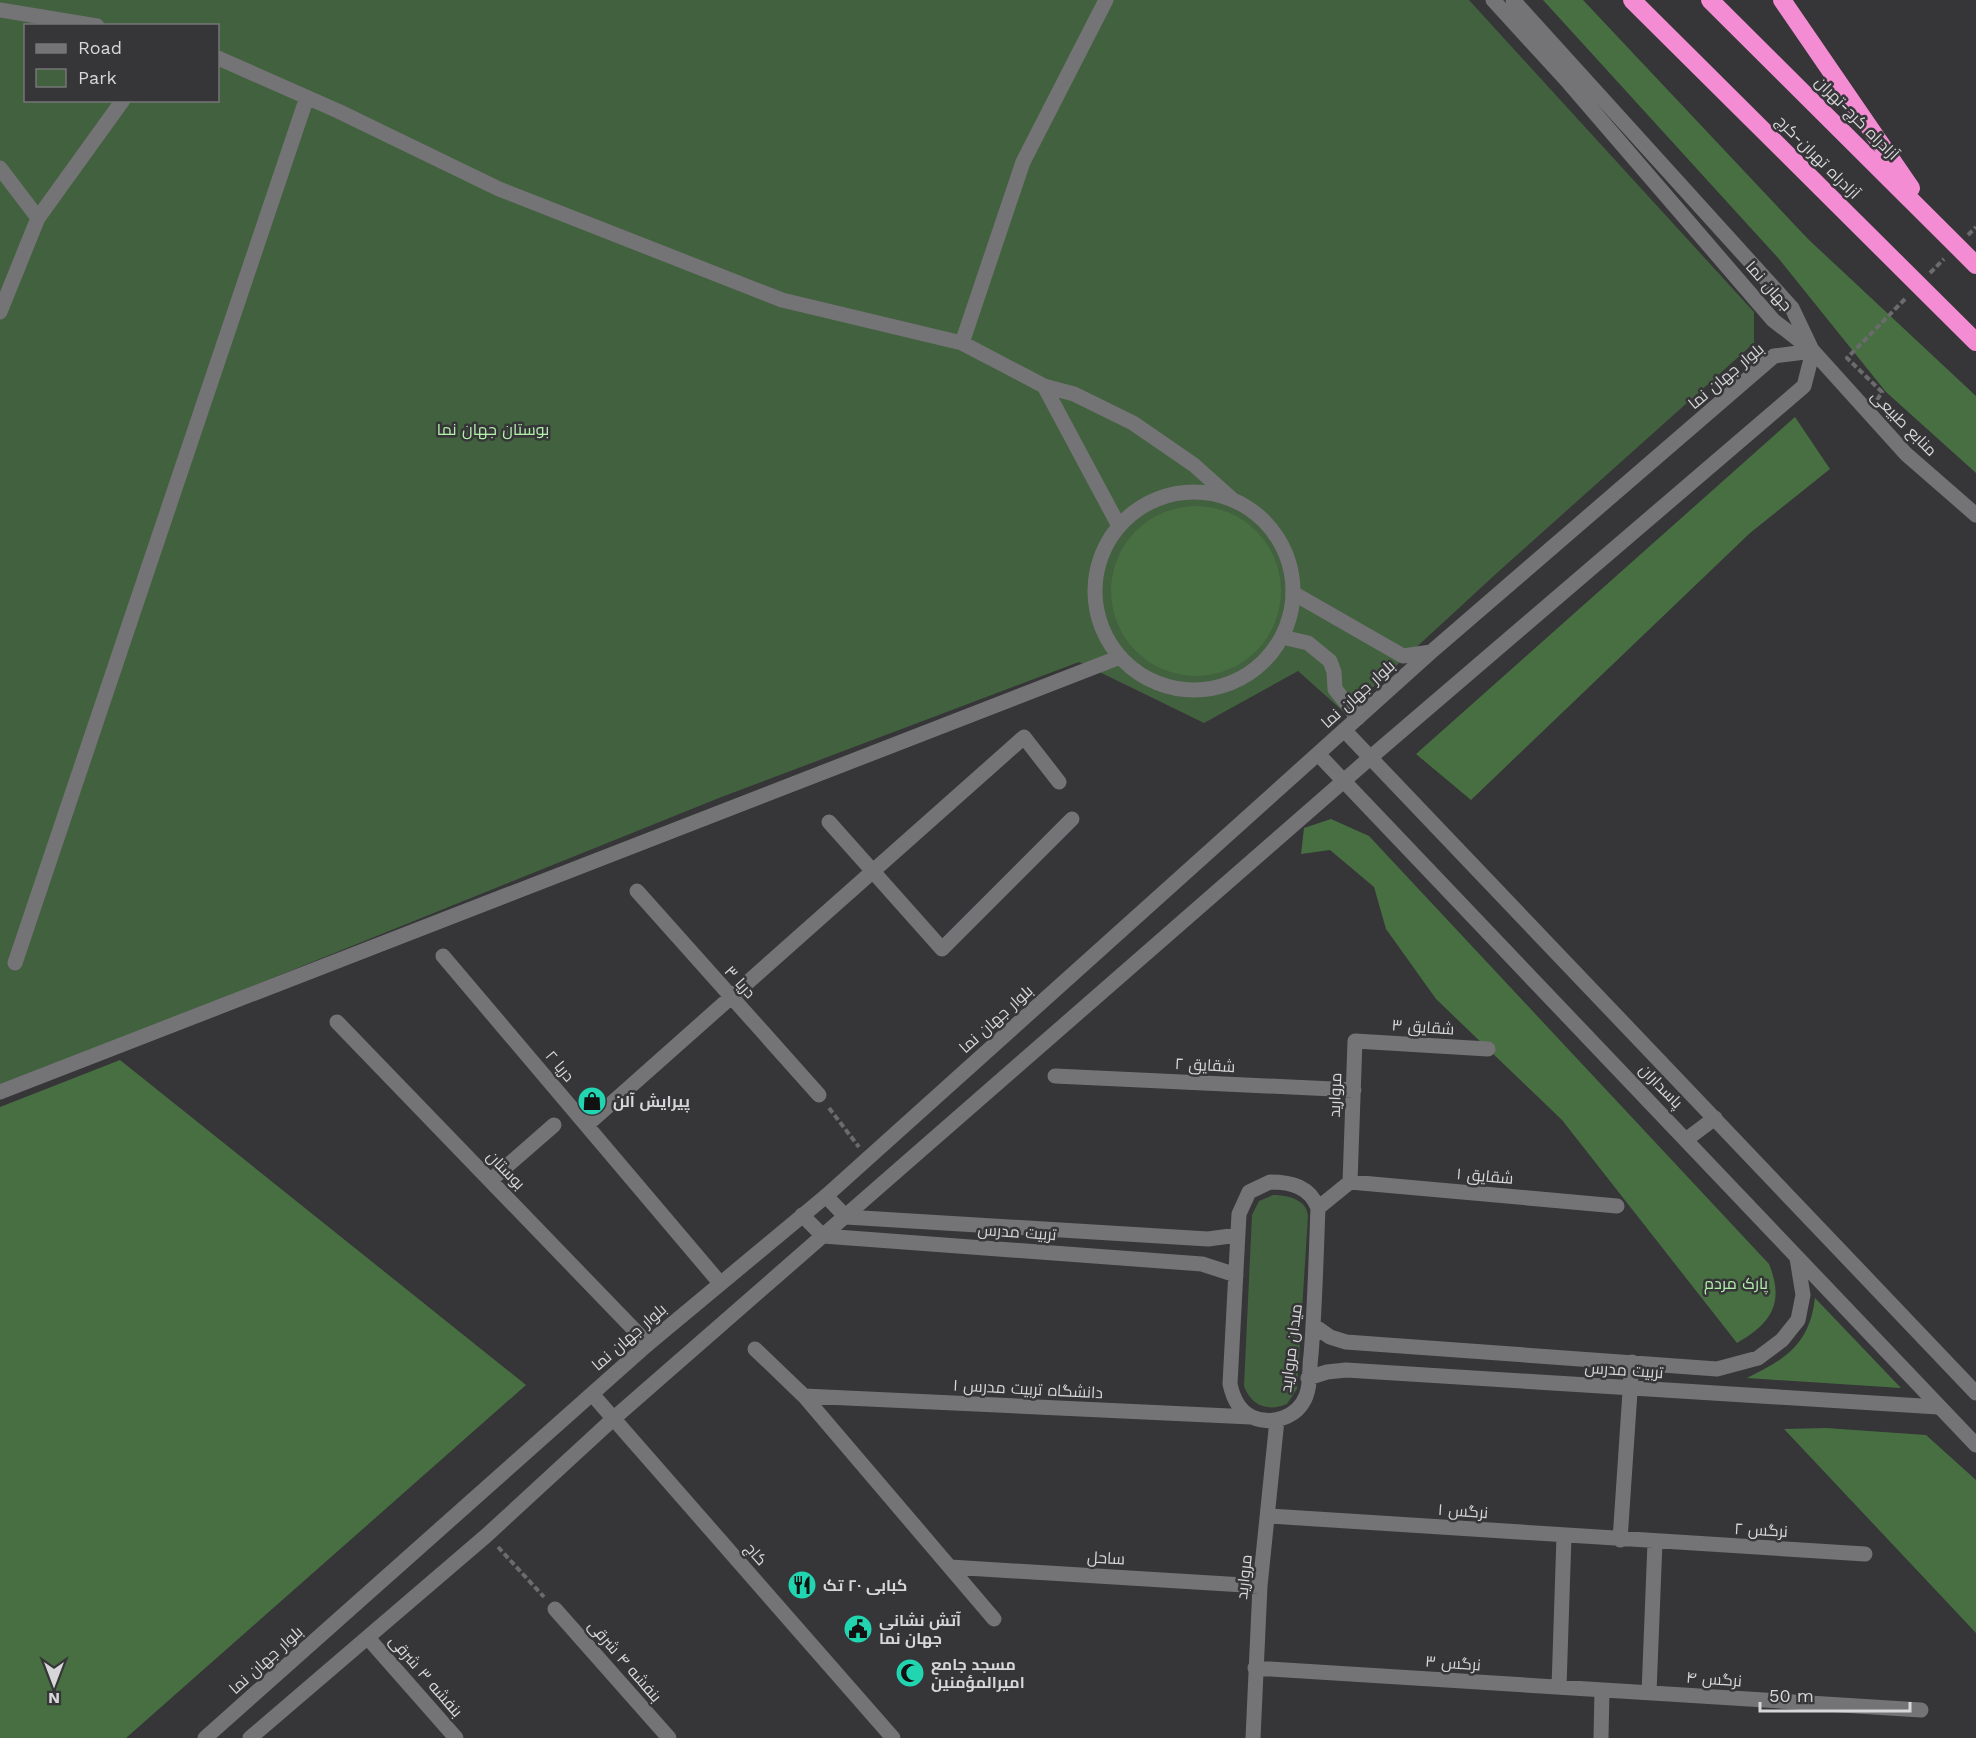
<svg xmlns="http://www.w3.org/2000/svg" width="1976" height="1738" font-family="'Work Sans',Cairo,sans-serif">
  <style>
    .green { fill: #42613e; fill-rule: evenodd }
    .forest { fill: #476f42 }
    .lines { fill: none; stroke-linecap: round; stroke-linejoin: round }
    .path { stroke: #6b6b6d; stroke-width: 4; stroke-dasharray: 6 3; stroke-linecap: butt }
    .minor { stroke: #747376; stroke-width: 15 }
    .tertiary { stroke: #747376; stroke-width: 15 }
    .motorway { stroke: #f38cd2; stroke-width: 18 }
    .labels { text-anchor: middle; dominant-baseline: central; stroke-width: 5; stroke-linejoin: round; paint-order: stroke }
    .street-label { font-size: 16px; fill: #d7d7d9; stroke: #363538 }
    .park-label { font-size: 16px; fill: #b4f2ac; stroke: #363538 }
    .poi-label { font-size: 16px; font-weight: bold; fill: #d7d7d9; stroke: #363538; text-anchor: start }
  </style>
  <rect width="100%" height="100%" fill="#363538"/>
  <path class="green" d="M0,0H1469L1754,312V343L1498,572L1345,713L1298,671L1204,723L1079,662L719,798L0,1088ZM26,26H218V100H26Z
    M1273,1195C1287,1195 1307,1199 1308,1216L1297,1389L1287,1404C1268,1412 1251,1406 1244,1386L1252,1215L1259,1201Z"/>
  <path class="forest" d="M1543,0H1583L1808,239L1976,396V473L1886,392L1779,259Z
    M1795,417L1830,469L1750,533L1471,800L1416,754Z
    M1111 591a85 85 0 1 1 170 0a85 85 0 1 1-170 0Z
    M1331,819L1369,836L1769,1264C1785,1303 1771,1324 1737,1343L1562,1120L1436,999L1386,929L1374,887L1330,850L1301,854L1304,828Z
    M120,1060L526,1385L126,1738H0V1107Z
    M1815,1297V1298L1901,1388L1747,1378C1786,1359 1810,1344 1815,1297Z
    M1826,1428L1926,1435L1976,1480V1633L1784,1429Z"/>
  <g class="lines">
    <path class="path" d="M1968,235L1976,227
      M1930,273L1944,259
      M1877,400L1882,392L1847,358L1906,298
      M829,1108L859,1147
      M498,1547L544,1597"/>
    <path class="minor" d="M0,10L97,26
      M218,58L338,111L499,189L782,300L962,343L1044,386L1074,394L1133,423L1194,465L1233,500
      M0,168L38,218
      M0,312L38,218L123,100
      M962,343L1023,162L1106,0
      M1044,386L1119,526
      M1095 591a99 99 0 1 1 198 0a99 99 0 1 1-198 0Z
      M829,822L942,949L1072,819
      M637,891L819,1095
      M443,956L720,1283
      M15,963L307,97
      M337,1022L648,1344
      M1055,1076L1354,1090
      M0,1092L1120,657
      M587,1125L1024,737L1059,782
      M491,1180L554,1125
      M1270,1182C1292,1182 1310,1187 1318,1208C1316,1257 1315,1306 1311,1355C1309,1368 1311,1385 1306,1396C1298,1417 1272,1426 1252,1417C1239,1411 1233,1398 1230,1384L1239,1214L1249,1192Z
      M1350,1182L1617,1206
      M826,1196L846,1217L1208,1239L1238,1235
      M1318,1208L1350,1182L1355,1041L1488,1049
      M802,1215L823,1236L1202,1264L1236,1275
      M1313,1325L1330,1337L1346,1342L1717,1369L1758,1358L1782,1340L1798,1320L1803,1295L1797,1258
      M755,1349L804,1396L994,1619
      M1308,1378L1327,1372L1346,1370L1938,1407
      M804,1396L1251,1417
      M1269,1516L1865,1554
      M1620,1540L1632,1362
      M950,1567L1260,1586
      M555,1609L669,1738
      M368,1638L456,1738
      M1255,1668L1921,1710
      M1559,1687L1564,1536
      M1649,1693L1655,1542
      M1253,1738L1260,1586L1277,1420
      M1601,1738L1602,1690"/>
    <path class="tertiary" d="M1493,0L1569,83L1773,320L1813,351L1906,454L1976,515
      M1513,0L1792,308L1811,348
      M1293,593L1403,656L1431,652
      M1282,637L1308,643L1330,661L1334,672L1335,689L1358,718
      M1344,730L1976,1393
      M1318,754L1976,1445
      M1687,1139L1715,1118
      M592,1394L893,1738
      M205,1738L648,1344L826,1196L1431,652L1774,356L1813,351
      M250,1738L487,1535L613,1419L1371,757L1804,386L1813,351"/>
    <path class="motorway" d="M1632,0L1976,342
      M1710,0L1976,265
      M1782,0L1911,188"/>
  </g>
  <defs>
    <g id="shop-disc" transform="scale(1.5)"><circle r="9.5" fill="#21d5b0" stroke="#363538"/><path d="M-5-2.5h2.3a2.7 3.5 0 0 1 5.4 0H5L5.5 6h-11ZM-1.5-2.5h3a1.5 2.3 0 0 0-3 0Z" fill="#111"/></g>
    <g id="restaurant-disc" transform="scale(1.5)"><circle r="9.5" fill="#21d5b0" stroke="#363538"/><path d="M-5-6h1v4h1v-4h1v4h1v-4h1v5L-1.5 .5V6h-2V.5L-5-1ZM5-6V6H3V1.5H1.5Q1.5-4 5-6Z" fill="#111"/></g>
    <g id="civic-disc" transform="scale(1.5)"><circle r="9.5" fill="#21d5b0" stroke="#363538"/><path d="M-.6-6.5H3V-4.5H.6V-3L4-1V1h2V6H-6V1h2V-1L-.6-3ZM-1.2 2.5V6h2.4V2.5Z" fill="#111"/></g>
    <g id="mosque-disc" transform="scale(1.5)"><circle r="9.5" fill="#21d5b0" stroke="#363538"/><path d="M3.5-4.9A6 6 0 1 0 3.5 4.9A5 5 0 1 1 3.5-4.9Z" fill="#111"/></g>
  </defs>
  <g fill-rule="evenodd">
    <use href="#shop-disc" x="592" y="1101"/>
    <use href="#restaurant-disc" x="802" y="1585"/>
    <use href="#civic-disc" x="858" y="1629"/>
    <use href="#mosque-disc" x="910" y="1673"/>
  </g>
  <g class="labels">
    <g class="street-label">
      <text transform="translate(1857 118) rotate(45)">آزادراه کرج-تهران</text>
      <text transform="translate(1818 157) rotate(45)">آزادراه تهران-کرج</text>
      <text transform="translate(1769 286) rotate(48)">جهان نما</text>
      <text transform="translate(1726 376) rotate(-40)">بلوار جهان نما</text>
      <text transform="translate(1904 423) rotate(45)">منابع طبیعی</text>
      <text transform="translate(1358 694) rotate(-42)">بلوار جهان نما</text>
      <text transform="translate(740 982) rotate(48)">دریا ۳</text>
      <text transform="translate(996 1019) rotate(-42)">بلوار جهان نما</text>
      <text transform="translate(1423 1027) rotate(4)">شقایق ۳</text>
      <text transform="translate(1205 1065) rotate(3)">شقایق ۲</text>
      <text transform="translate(560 1066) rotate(50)">دریا ۲</text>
      <text transform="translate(1661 1086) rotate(46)">پاسداران</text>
      <text transform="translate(1335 1095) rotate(-88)">مروارید</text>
      <text transform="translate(506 1170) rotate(46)">بوستان</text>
      <text transform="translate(1485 1176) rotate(5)">شقایق ۱</text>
      <text transform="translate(1017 1232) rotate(4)">تربیت مدرس</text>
      <text transform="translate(629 1337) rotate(-41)">بلوار جهان نما</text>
      <text transform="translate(1291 1348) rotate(-83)">میدان مروارید</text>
      <text transform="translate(1624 1370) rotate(4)">تربیت مدرس</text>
      <text transform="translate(1028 1389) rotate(3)">۱ دانشگاه تربیت مدرس</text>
      <text transform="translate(1463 1511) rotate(4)">نرگس ۱</text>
      <text transform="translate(1761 1530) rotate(3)">نرگس ۲</text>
      <text transform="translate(756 1554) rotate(49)">کاج</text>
      <text transform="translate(1106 1558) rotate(3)">ساحل</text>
      <text transform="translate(1244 1577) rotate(-84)">مروارید</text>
      <text transform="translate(266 1660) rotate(-42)">بلوار جهان نما</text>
      <text transform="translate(625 1661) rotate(49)">بنفشه ۴ شرقی</text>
      <text transform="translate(1453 1663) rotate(4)">نرگس ۳</text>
      <text transform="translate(426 1676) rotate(49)">بنفشه ۳ شرقی</text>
      <text transform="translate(1714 1679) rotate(4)">نرگس ۴</text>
    </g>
    <g class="park-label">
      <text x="493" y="429">بوستان جهان نما</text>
      <text x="1736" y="1283">پارک مردم</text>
    </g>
    <g class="poi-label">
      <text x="613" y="1101">پیرایش آلن</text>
      <text x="823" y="1585">کبابی ۲۰ تک</text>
      <text x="879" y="1620">آتش نشانی<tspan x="879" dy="18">جهان نما</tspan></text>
      <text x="931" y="1664">مسجد جامع<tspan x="931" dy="18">امیرالمؤمنین</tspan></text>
    </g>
  </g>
  <rect x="24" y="24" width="195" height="78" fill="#363538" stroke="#767678" stroke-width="1.5"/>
  <rect x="36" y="44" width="30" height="9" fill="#747376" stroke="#767678" stroke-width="1.5"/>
  <text x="78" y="54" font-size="18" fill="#d7d7d9">Road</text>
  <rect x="36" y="69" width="30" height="18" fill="#42613e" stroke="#767678" stroke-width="1.5"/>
  <text x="78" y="84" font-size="18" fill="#d7d7d9">Park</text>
  <g transform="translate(54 1684) rotate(180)" stroke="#363538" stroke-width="4.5" paint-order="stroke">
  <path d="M0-4.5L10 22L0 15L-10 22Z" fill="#d7d7d9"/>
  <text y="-9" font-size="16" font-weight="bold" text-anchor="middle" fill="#d7d7d9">N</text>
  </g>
  <path d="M1760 1702v9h150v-9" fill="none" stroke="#d7d7d9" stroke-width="3"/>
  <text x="1769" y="1702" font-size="18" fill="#d7d7d9" stroke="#363538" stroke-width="4.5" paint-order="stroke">50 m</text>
</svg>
